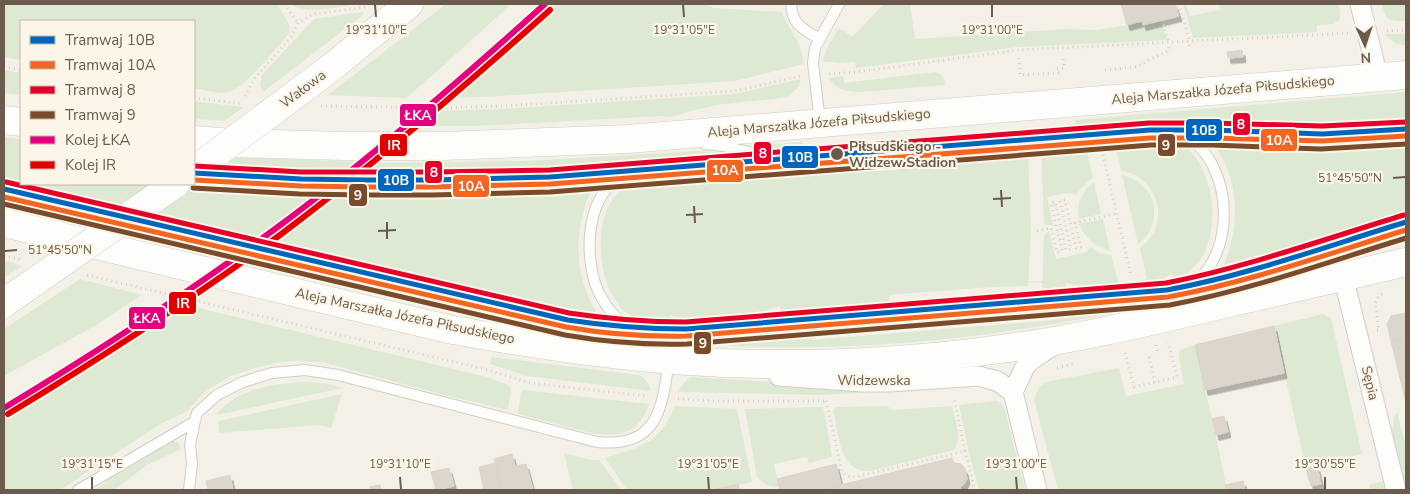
<svg xmlns="http://www.w3.org/2000/svg" width="1410" height="494" font-family="'Nunito Sans',sans-serif">
  <style>
    .green { fill: #dee9d3 }
    .building { fill: #ddd6cd; stroke: #dbd4ca; filter: url(#shadow) }
    .lines { fill: none; stroke-linecap: round; stroke-linejoin: round }
    .lane-casing { stroke: #d2cdc6; stroke-width: 12 }
    .street-casing { stroke: #d2cdc6; stroke-width: 21 }
    .secondary-casing { stroke: #d1ccc4; stroke-width: 29 }
    .path { stroke: #d4d0ca; stroke-width: 3; stroke-dasharray: 1 4; stroke-linecap: butt }
    .lane { stroke: #fdfdfb; stroke-width: 10 }
    .street { stroke: #fdfdfb; stroke-width: 19 }
    .secondary { stroke: #fdfdfb; stroke-width: 28 }
    .tram { stroke: #e3e1e2; stroke-width: 1 }
    .secondary-bridge-casing { stroke: #d1ccc4; stroke-width: 29; stroke-linecap: butt }
    .secondary-bridge { stroke: #fdfdfb; stroke-width: 28 }
    .rail-1-casing { stroke: #fcf6e8; stroke-width: 10 }
    .rail-2-casing { stroke: #fcf6e8; stroke-width: 10 }
    .rail-1 { stroke: #e5007d; stroke-width: 6 }
    .rail-2 { stroke: #e50000; stroke-width: 6 }
    .tram-1-casing { stroke: #fcf6e8; stroke-width: 9 }
    .tram-2-casing { stroke: #fcf6e8; stroke-width: 9 }
    .tram-3-casing { stroke: #fcf6e8; stroke-width: 9 }
    .tram-4-casing { stroke: #fcf6e8; stroke-width: 9 }
    .tram-1 { stroke: #0065bd; stroke-width: 5 }
    .tram-2 { stroke: #f26522; stroke-width: 5 }
    .tram-3 { stroke: #e4002b; stroke-width: 5 }
    .tram-4 { stroke: #7a4b2a; stroke-width: 5 }
    .ticks { fill: none; stroke: #6c5b4c; stroke-width: 2 }
    .stop-dot { fill: #6c5b4c; stroke: #fcf6e8; stroke-width: 2 }
    .labels { text-anchor: middle; dominant-baseline: central; stroke-width: 4.5; stroke-linejoin: round; paint-order: stroke }
    .street-label { font-size: 14px; fill: #6c5b4c; stroke: #fcf6e8 }
    .stop-label { font-size: 14px; font-weight: bold; fill: #6c5b4c; stroke: #fcf6e8; text-anchor: start }
    .ticks-label { font-size: 12px; text-anchor: middle; fill: #6c5b4c; stroke: #fcf6e8; stroke-width: 4.5; stroke-linejoin: round; paint-order: stroke }
    .line-badge { stroke: #fcf6e8; stroke-width: 2 }
    .badge-label { font-size: 14px; text-anchor: middle; font-weight: bold; fill: #fff }
  </style>
  <defs>
    <filter id="shadow"><feDropShadow dx="3" dy="5.5" stdDeviation="0" flood-color="#0004"/></filter>
  </defs>
  <rect width="100%" height="100%" fill="#f3f0e7"/>
  <path class="green" d="M4,4H278L290,27L289,34C277,47 244,89 229,92C218,94 205,90 194,88V21H21V60L4,57Z
    M291,4H358C338,6 308,16 291,4Z
    M446,4H511L434,74L406,98L328,95Z
    M557,4H705L714,8L782,12C784,22 791,28 795,37C800,45 802,55 804,64L735,81L501,96L453,98L505,53Z
    M884,4H910L915,39L1067,29L1097,30L1127,25L1142,21L1143,25L1161,20L1167,40L1018,47L856,68L855,62L841,63L822,61L826,51L837,30L840,29L843,30L852,37Z
    M1183,4H1186L1190,16L1220,10L1219,4H1339L1340,19L1334,24L1317,25V32L1193,38Z
    M1382,4H1406V21C1389,21 1386,22 1382,4Z
    M362,12H364L363,15L263,92L260,85L262,75L314,19Z
    M1384,34H1406V46L1395,43Z
    M4,70L21,73V95L4,93Z
    M935,72C942,74 945,77 945,85L862,92C848,92 837,91 829,78L843,76L844,83Z
    M801,79L799,86L793,92L788,96L781,98L723,104L690,111L676,116L665,117L664,116L475,126H424L441,111L501,109L735,94Z
    M1406,92V125L1318,130L1204,125L1121,127L1076,130L1075,120Z
    M194,101L199,102L244,107L224,121L197,119L196,122H194Z
    M4,137L21,139V184H194V155L380,163L443,162L527,161L700,151C715,152 732,152 745,158L599,169C599,172 600,175 600,177C599,181 589,194 587,200C572,244 576,284 603,322H602L601,330L611,331V334L609,336L553,330L462,315L4,205Z
    M1165,137C1169,138 1175,140 1179,142C1214,163 1221,225 1202,257C1196,267 1185,274 1176,281L1171,274L1161,280L1149,285L1094,289L1066,283L1064,292L1042,294L1044,235L1049,231L1056,259L1086,252L1091,247L1100,253L1111,255L1119,285L1147,279L1140,248C1146,243 1151,238 1155,230C1166,206 1149,173 1121,171L1114,141L1086,148L1093,177L1081,188L1077,195L1067,193L1047,197L1053,225H1045L1044,224L1041,145H1052L1055,152L1081,143L1138,138L1160,146Z
    M1406,137V214L1221,271C1241,230 1242,172 1207,138L1317,142Z
    M803,142L804,154C788,154 773,152 758,146Z
    M1028,153L1031,232L1028,286L992,287L889,295V307L784,315L779,306L743,318L692,322L670,315L668,325C653,325 640,323 628,314C597,290 591,222 617,194C628,183 641,179 655,178L659,185L674,176L739,171L770,176L771,167L882,158L883,167L985,159Z
    M1122,175C1129,177 1135,179 1141,184C1160,199 1158,230 1138,244Z
    M1094,182L1101,214L1079,219C1076,205 1082,190 1094,182Z
    M1103,219L1110,251C1094,246 1086,239 1079,224Z
    M1406,227V242L1213,287L1212,286L1261,272Z
    M4,260L22,266L4,278Z
    M80,279L142,295L96,325L4,376V329Z
    M1117,299L1155,301C1133,313 1095,316 1070,321C960,341 846,351 734,346C715,345 696,343 678,341L705,333L706,335L718,334L719,331L810,324L812,340L1054,320L1086,313L1118,309Z
    M186,305L487,377L508,385L511,389L508,410L440,394L322,362L296,361L280,362L258,367L231,376L207,390L186,412L162,423L60,490H4V419L142,335Z
    M1323,314L1331,318L1362,454L1306,469L1274,326Z
    M1195,345L1215,432L1227,490H1058L1034,400L1039,387L1046,382L1119,368L1126,396L1184,384L1179,356L1180,350Z
    M492,357L639,375C646,379 649,383 651,391L527,376L490,364Z
    M690,377L889,389L887,392L818,395L678,392L684,383Z
    M311,382L328,384L343,388L216,415C239,387 277,383 311,382Z
    M523,390L649,404C636,447 596,435 564,426C548,422 533,418 518,414L521,392Z
    M342,394L331,428L318,425L219,433L218,421Z
    M996,401L1001,403L1005,410L1025,490H979L969,454L959,405Z
    M674,406L737,409L752,482L713,490H627L605,458C640,446 660,446 674,406Z
    M887,406L893,410L952,406C955,420 963,437 954,450L871,471C837,473 840,434 833,410L836,407Z
    M823,407L832,457L809,463L807,457L774,464L779,487C767,487 765,485 757,477L745,409Z
    M1397,412L1406,447V489L1392,431L1394,417Z
    M173,441L178,442L181,449L147,465L114,490H92L98,488L120,469L166,442Z
    M564,453L590,460H599L621,490H573Z
    M1383,481L1385,490H1370L1369,485Z"/>
  <path class="building" d="M1121,4H1175L1179,16L1143,25L1142,21L1127,25Z
    M1242,50L1243,57L1228,58L1227,52Z
    M1406,313V337L1391,341L1387,324L1391,316Z
    M1274,326L1284,373L1205,390L1195,345Z
    M1406,337V398L1405,399L1391,341Z
    M1224,416L1228,432L1216,435L1212,419Z
    M512,454L515,466L526,464L533,490H502L494,459Z
    M952,458L954,463L961,464L965,469L967,479L964,484L960,487L961,490H860L857,481Z
    M495,463L502,490H484L479,467Z
    M836,464L841,485L822,490H780L777,479Z
    M1317,466L1321,484L1311,486L1306,469Z
    M449,468L454,486L436,490L431,472Z
    M230,475L233,490H208L206,481Z
    M857,481L860,490H822L845,484Z
    M1243,481L1245,490H1227L1225,485Z
    M738,484L739,490H713Z
    M380,485L381,490H370V487Z"/>
  <g class="lines">
    <g class="lane-casing">
      <path id="lane" d="M791,4C792,25 803,29 820,39
        M820,122L813,63L815,48L839,4
        M1406,130L1322,135L1212,131L1150,132L647,172C639,173 629,174 621,178C584,195 584,262 599,293C609,313 623,326 641,338L686,329L715,325L1099,294L1174,287L1220,277L1406,220
        M1180,133C1195,139 1204,150 1212,164C1231,201 1228,252 1197,282
        M705,144L723,146L774,158
        M1153,292L1194,303
        M78,490L194,422
        M189,490L192,463L190,445L194,425L197,413L217,395L243,382L272,373L305,370L338,375L597,442C658,448 662,409 669,360"/>
    </g>
    <g class="street-casing">
      <path id="street" d="M1360,4L1378,77
        M1343,276L1396,490
        M779,376L863,382H890L978,376L997,381L1013,392
        M1037,490L1013,392L1025,367L1031,360L1054,345"/>
    </g>
    <g class="secondary-casing">
      <path id="secondary" d="M381,27L409,4
        M4,120L21,122
        M194,140L232,143L343,146H443L628,139L1406,75
        M4,223L448,329C558,349 671,365 782,364C855,364 929,359 1001,349C1071,340 1139,324 1207,308C1273,293 1340,277 1406,262"/>
    </g>
    <path class="path" d="M284,4L298,23
      M1179,4L1189,39
      M1162,20L1168,40
      M1387,31L1406,30
      M1189,45L1190,49
      M1019,58L1020,75L1060,73
      M4,67L21,70
      M1057,69L1064,68L1063,55
      M1105,70L1136,67L1169,50V46
      M829,74L856,72L1018,50L1349,33
      M245,96L254,79L291,37L298,23L313,14L366,7
      M194,98L243,104
      M321,106L442,108L501,106L735,91L801,76
      M1102,150L1131,276
      M1037,231L1051,228L1057,252L1062,251L1051,203L1055,202L1066,250L1071,249L1060,201L1065,200L1076,248L1081,247L1075,223L1117,213
      M4,256L23,260
      M87,275L488,370L530,383L647,396
      M1377,330H1379L1375,303L1379,296L1382,294
      M1156,345L1158,355
      M1125,353L1134,387L1177,377L1168,342
      M1149,357L1155,382
      M1057,368L1073,364
      M678,399L719,401H827
      M826,401L842,471C846,477 852,477 859,476L965,451L954,397
      M965,451L975,490"/>
    <use href="#lane" class="lane"/>
    <use href="#street" class="street"/>
    <use href="#secondary" class="secondary"/>
    <path class="tram" d="M1116,133C1127,133 1139,133 1150,136C1207,155 1225,227 1182,270C1167,285 1148,291 1127,294
      M710,165H729L810,176L924,168L1019,160L1041,153L1083,138L1107,133
      M704,166C688,168 673,171 660,180C604,215 615,303 678,324C689,327 701,327 713,327
      M723,326C759,322 791,304 826,297L969,284L1017,281L1042,282L1093,294H1120"/>
    <g class="secondary-bridge-casing">
      <path id="secondary-bridge" d="M194,170L332,67L381,27
        M4,303L175,184"/>
    </g>
    <use href="#secondary-bridge" class="secondary-bridge"/>
    <g class="rail-1-casing">
      <path id="rail-1" d="M4,408C97,352 188,293 275,229C370,159 458,82 545,4"/>
    </g>
    <g class="rail-2-casing">
      <path id="rail-2" d="M8,414C101,358 192,299 280,235C374,165 463,88 550,10"/>
    </g>
    <use href="#rail-1" class="rail-1"/>
    <use href="#rail-2" class="rail-2"/>
    <g class="tram-1-casing">
      <path id="tram-1" d="M194,173L301,179L366,180H432L550,177L1150,130H1212L1322,134L1406,129
        M4,189L568,320C607,326 646,329 686,329L1167,290C1249,275 1327,246 1406,222"/>
    </g>
    <g class="tram-2-casing">
      <path id="tram-2" d="M194,180L301,186L366,187H432L550,184L1150,138H1212L1322,141L1406,136
        M4,197L566,327C606,334 646,337 687,336L1168,297C1250,282 1327,254 1406,230"/>
    </g>
    <g class="tram-3-casing">
      <path id="tram-3" d="M194,166L301,172H432L550,170L1149,123H1212L1322,126L1406,122
        M6,182L569,313C608,319 647,322 686,322L1166,283C1247,267 1325,239 1404,215"/>
    </g>
    <g class="tram-4-casing">
      <path id="tram-4" d="M193,188L300,194L366,195H432L550,192L1151,145H1212L1321,149L1406,144
        M4,204L565,335C605,342 646,345 687,344L1170,305C1251,290 1328,262 1406,238"/>
    </g>
    <use href="#tram-1" class="tram-1"/>
    <use href="#tram-2" class="tram-2"/>
    <use href="#tram-3" class="tram-3"/>
    <use href="#tram-4" class="tram-4"/>
  </g>
  <path class="ticks" d="M375,5L376,17M683,5L684,17M992,5V17M1393,178L1405,177M1001,190L1002,207M993,199L1011,198M694,206L695,223M686,215L703,214M387,222V239M378,231L396,230M5,251L17,250M92,477V489M400,477L401,489M708,477L709,489M1016,477L1017,489M1325,477V489"/>
  <circle class="stop-dot" cx="837" cy="154" r="7"/>
  <g class="labels">
    <g class="street-label">
      <text transform="translate(303 89) rotate(-37)">Wałowa</text>
      <text transform="translate(1223 90) rotate(-5)">Aleja Marszałka Józefa Piłsudskiego</text>
      <text transform="translate(819 123) rotate(-5)">Aleja Marszałka Józefa Piłsudskiego</text>
      <text transform="translate(405 316) rotate(12)">Aleja Marszałka Józefa Piłsudskiego</text>
      <text x="874" y="380">Widzewska</text>
      <text transform="translate(1370 383) rotate(76)">Sępia</text>
    </g>
    <g class="stop-label">
      <text x="849" y="146">Piłsudskiego -<tspan x="849" dy="16">Widzew Stadion</tspan></text>
    </g>
  </g>
  <g class="ticks-label">
    <text x="376" y="34">19°31'10"E</text>
    <text x="684" y="34">19°31'05"E</text>
    <text x="992" y="34">19°31'00"E</text>
    <text x="1350" y="182">51°45'50"N</text>
    <text x="60" y="254">51°45'50"N</text>
    <text x="92" y="468">19°31'15"E</text>
    <text x="400" y="468">19°31'10"E</text>
    <text x="708" y="468">19°31'05"E</text>
    <text x="1016" y="468">19°31'00"E</text>
    <text x="1325" y="468">19°30'55"E</text>
  </g>
  <g class="line-badge">
    <rect x="399" y="103" width="38" height="24" rx="5" fill="#e5007d"/>
    <rect x="1232" y="112" width="19" height="24" rx="5" fill="#e4002b"/>
    <rect x="1185" y="118" width="38" height="24" rx="5" fill="#0065bd"/>
    <rect x="1260" y="128" width="38" height="24" rx="5" fill="#f26522"/>
    <rect x="1157" y="133" width="19" height="24" rx="5" fill="#7a4b2a"/>
    <rect x="379" y="133" width="29" height="24" rx="5" fill="#e50000"/>
    <rect x="753" y="141" width="19" height="24" rx="5" fill="#e4002b"/>
    <rect x="781" y="145" width="38" height="24" rx="5" fill="#0065bd"/>
    <rect x="706" y="159" width="38" height="24" rx="5" fill="#f26522"/>
    <rect x="424" y="160" width="19" height="24" rx="5" fill="#e4002b"/>
    <rect x="377" y="168" width="38" height="24" rx="5" fill="#0065bd"/>
    <rect x="452" y="174" width="38" height="24" rx="5" fill="#f26522"/>
    <rect x="348" y="183" width="20" height="24" rx="5" fill="#7a4b2a"/>
    <rect x="168" y="291" width="29" height="24" rx="5" fill="#e50000"/>
    <rect x="128" y="306" width="38" height="24" rx="5" fill="#e5007d"/>
    <rect x="693" y="331" width="19" height="24" rx="5" fill="#7a4b2a"/>
  </g>
  <g class="badge-label">
    <text x="418" y="120">ŁKA</text>
    <text x="1241" y="129">8</text>
    <text x="1204" y="135">10B</text>
    <text x="1279" y="145">10A</text>
    <text x="1166" y="150">9</text>
    <text x="394" y="150">IR</text>
    <text x="763" y="158">8</text>
    <text x="800" y="162">10B</text>
    <text x="725" y="175">10A</text>
    <text x="434" y="177">8</text>
    <text x="396" y="185">10B</text>
    <text x="471" y="191">10A</text>
    <text x="358" y="200">9</text>
    <text x="183" y="308">IR</text>
    <text x="147" y="323">ŁKA</text>
    <text x="703" y="348">9</text>
  </g>
  <rect width="1410" height="494" fill="none" stroke="#6c5b4c" stroke-width="10"/>
  <rect x="20" y="20" width="175" height="165" fill="#fcf6e8" stroke="#c2b8aa"/>
  <rect x="30" y="36" width="25" height="8" fill="#0065bd" stroke="#c2b8aa"/>
  <text x="65" y="45" font-size="15" fill="#6c5b4c">Tramwaj 10B</text>
  <rect x="30" y="61" width="25" height="8" fill="#f26522" stroke="#c2b8aa"/>
  <text x="65" y="70" font-size="15" fill="#6c5b4c">Tramwaj 10A</text>
  <rect x="30" y="86" width="25" height="8" fill="#e4002b" stroke="#c2b8aa"/>
  <text x="65" y="95" font-size="15" fill="#6c5b4c">Tramwaj 8</text>
  <rect x="30" y="111" width="25" height="8" fill="#7a4b2a" stroke="#c2b8aa"/>
  <text x="65" y="120" font-size="15" fill="#6c5b4c">Tramwaj 9</text>
  <rect x="30" y="136" width="25" height="8" fill="#e5007d" stroke="#c2b8aa"/>
  <text x="65" y="145" font-size="15" fill="#6c5b4c">Kolej ŁKA</text>
  <rect x="30" y="161" width="25" height="8" fill="#e50000" stroke="#c2b8aa"/>
  <text x="65" y="170" font-size="15" fill="#6c5b4c">Kolej IR</text>
  <g transform="translate(1365 45) rotate(177)" stroke="#fcf6e8" stroke-width="4" paint-order="stroke">
  <path d="M0-4L9 19L0 12L-9 19Z" fill="#6c5b4c"/>
  <text y="-8" font-size="14" font-weight="bold" text-anchor="middle" fill="#6c5b4c">N</text>
  </g>
</svg>
